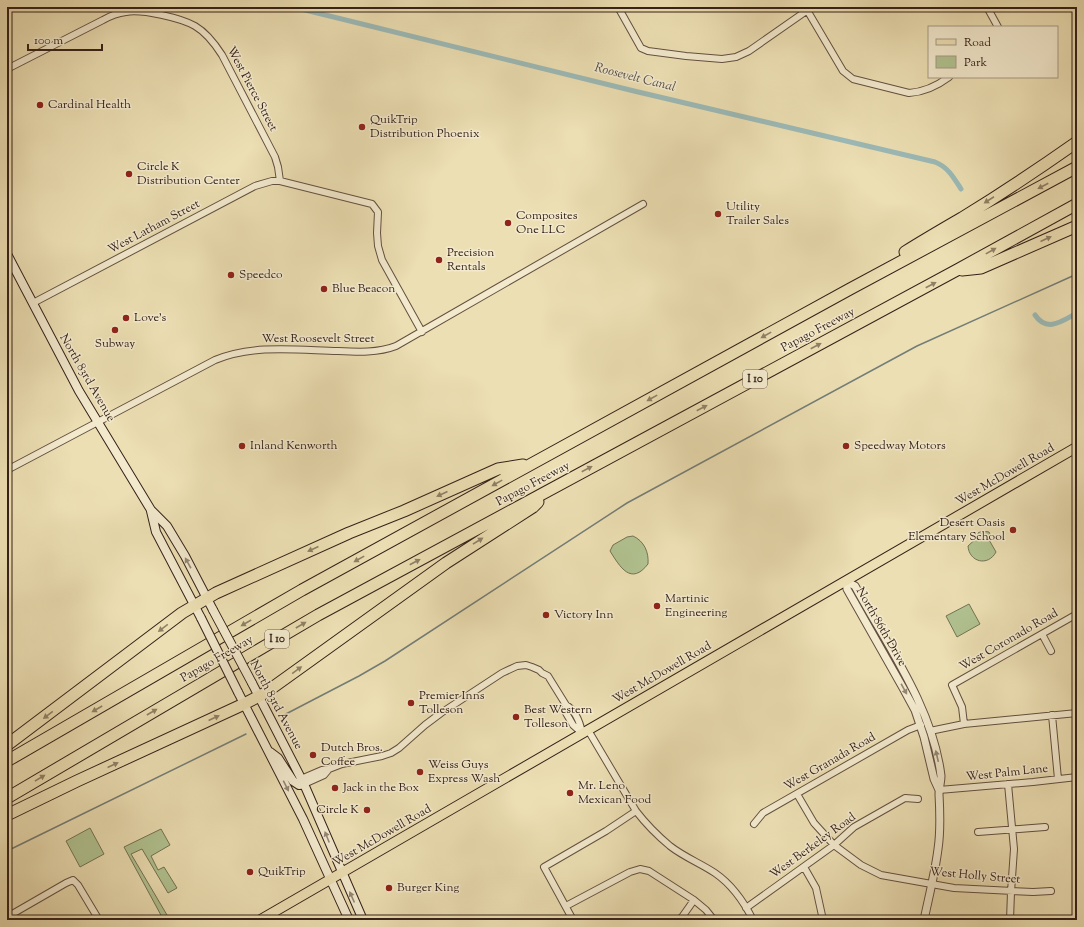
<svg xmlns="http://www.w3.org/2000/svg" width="1084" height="927" font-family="'Sorts Mill Goudy',serif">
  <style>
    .green { fill: #b1c391; stroke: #737255 }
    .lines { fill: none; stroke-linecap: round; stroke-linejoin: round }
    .stream { stroke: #737d78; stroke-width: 1.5 }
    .canal { stroke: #9cbab7; stroke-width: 5 }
    .minor-casing { stroke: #635040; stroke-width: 8 }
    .tertiary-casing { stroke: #635040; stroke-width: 9 }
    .secondary-casing { stroke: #352119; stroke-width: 10 }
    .primary-casing { stroke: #352119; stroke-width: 11 }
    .motorway-casing { stroke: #352119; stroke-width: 13 }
    .minor { stroke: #f3eace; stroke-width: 6 }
    .tertiary { stroke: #f3eace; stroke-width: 7 }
    .secondary { stroke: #f3eace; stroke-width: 8 }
    .primary { stroke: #ecdfb3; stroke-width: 9 }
    .motorway { stroke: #ecdfb3; stroke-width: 11 }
    .secondary-bridge-casing { stroke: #352119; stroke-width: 10; stroke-linecap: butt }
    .secondary-bridge { stroke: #f3eace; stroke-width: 8 }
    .oneway { fill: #908066 }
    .oneway2 { fill: #948674 }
    .poi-dot { fill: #8f2418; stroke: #f3eace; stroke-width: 1.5 }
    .labels { text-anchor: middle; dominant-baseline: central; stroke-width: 3; stroke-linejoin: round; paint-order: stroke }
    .shield { fill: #f3eace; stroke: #6e5d4f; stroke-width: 1 }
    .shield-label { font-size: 11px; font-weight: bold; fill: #352119 }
    .street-label { font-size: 12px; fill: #352119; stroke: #f3eace }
    .poi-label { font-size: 12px; fill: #352119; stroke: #f3eace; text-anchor: start }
    .water-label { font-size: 13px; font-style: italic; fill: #544f48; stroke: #f3eace }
  </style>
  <rect width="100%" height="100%" fill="#ecdfb3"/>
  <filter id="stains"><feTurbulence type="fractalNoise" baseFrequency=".005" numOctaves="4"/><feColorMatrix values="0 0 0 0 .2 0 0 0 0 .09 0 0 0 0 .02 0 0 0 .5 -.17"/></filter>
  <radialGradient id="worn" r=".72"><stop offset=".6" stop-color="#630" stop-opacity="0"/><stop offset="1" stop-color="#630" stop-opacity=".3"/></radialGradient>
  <path class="green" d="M982,531L989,532L991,536L988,538L996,552C988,567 969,562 968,546L979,536L978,533Z
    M633,536C644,541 649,552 648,564C631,586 620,567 610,551L613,545L627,537Z
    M969,604L980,624L957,637L946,616Z
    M90,828L104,854L80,867L66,841Z
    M161,829L170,845L151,856L158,870L164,867L177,888L168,893L142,849L131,854L167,915L162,917L124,847Z"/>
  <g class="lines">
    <path class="stream" d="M282,716L359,676L385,661L627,503L917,346L1077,274
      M7,851L246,734"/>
    <path class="canal" d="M293,7L634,91L935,162C948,167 954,178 961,189
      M1035,315C1047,333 1062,321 1077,313"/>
    <g class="minor-casing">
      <path id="minor" d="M618,7L641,48L648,51L686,56L722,59L736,57L749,51L812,7
        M987,7L998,27
        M807,10L843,71L853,79L909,93C924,92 937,86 949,77
        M7,69L103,20C110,16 118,13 126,12C142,9 181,18 195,26C207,33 215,44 222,55L275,157L278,167L280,181
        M33,303L255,186L272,181H280L372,204L378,212L377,233L378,246L382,260L422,332
        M7,470L215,360C253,344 298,350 338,351C358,352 378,353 396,346L643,204
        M1042,634L1051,651
        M566,705C576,711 580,722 582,733
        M1052,715L1058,779
        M964,724L962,707L952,685L1077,614
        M588,730L636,811C646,824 658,836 670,846C684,857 700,863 715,873C731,884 744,902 753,920
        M930,731L964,724L1077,713
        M301,779L322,770L329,769L342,764L382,756L391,753L399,748L425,725L441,713L502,673L517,666L526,665L532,667L539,670L542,673L548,676L566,705V713L573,725L582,733
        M304,784L324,775L329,769
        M1008,784L1014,849L1011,892L1010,920
        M939,790L1033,782L1077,777
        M797,794L814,823L834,845L861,865L881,875L954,888L1033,892L1051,891
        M754,824L763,813L908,730L921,725
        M978,832L1045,827
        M804,867L816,888L823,920
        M566,906L630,872L640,869L649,871L694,900L706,910L714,920
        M746,908L834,845L854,827L905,798L918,799
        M7,917L66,883L73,880L78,885L99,920
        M573,920L544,867L606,831L636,811
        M678,920L682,917L694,900"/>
    </g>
    <g class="tertiary-casing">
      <path id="tertiary" d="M846,581L855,586C887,645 933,708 941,776C941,782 939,788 939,794C940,812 941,830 938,849C935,873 929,896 924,920
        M846,581L847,589L903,688L915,710L924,737L934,779L939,790"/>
    </g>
    <g class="secondary-casing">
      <path id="secondary" d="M7,254L79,391L151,510L167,526L185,556L213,610
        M151,511L156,532L201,618
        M252,683L304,784L363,920
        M238,692L303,819L349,920
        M270,752L278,758L293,781L299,785L304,784"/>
    </g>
    <g class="primary-casing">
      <path id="primary" d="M260,920L1077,447"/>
    </g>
    <g class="motorway-casing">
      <path id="motorway" d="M905,252C924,240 943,229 962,218C1001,194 1040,168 1077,142
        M962,270L981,268L1077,226
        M7,745L182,613L216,593L349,533L404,511L498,469L523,465
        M7,761L302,590L850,289L1077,167
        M7,798L318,615L957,270L1077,204
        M7,815L77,781L244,704L265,693L446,563L533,507L538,502"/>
    </g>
    <use href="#minor" class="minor"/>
    <use href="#tertiary" class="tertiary"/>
    <use href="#secondary" class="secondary"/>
    <use href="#primary" class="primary"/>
    <use href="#motorway" class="motorway"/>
    <g class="secondary-bridge-casing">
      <path id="secondary-bridge" d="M213,610L252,683
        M201,618L238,692"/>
    </g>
    <use href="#secondary-bridge" class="secondary-bridge"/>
  </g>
  <defs><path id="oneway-solid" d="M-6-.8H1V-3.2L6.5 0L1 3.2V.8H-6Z"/></defs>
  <g class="oneway">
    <use href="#oneway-solid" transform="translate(1043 186) rotate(152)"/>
    <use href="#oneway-solid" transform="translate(989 200) rotate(147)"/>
    <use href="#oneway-solid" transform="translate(1046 239) rotate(-24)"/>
    <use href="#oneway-solid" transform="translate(991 251) rotate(-29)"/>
    <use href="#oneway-solid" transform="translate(931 285) rotate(-28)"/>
    <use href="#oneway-solid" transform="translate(766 335) rotate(151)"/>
    <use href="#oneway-solid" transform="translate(816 346) rotate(-28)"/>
    <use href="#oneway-solid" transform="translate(652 398) rotate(151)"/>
    <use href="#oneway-solid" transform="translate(702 408) rotate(-28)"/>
    <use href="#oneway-solid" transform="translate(587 469) rotate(-28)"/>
    <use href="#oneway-solid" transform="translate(497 483) rotate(151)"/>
    <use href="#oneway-solid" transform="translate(442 494) rotate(156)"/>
    <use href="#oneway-solid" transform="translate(478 541) rotate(-32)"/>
    <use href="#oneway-solid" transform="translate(313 549) rotate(156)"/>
    <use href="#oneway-solid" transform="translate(359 559) rotate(151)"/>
    <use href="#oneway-solid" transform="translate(415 562) rotate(-28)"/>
    <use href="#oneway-solid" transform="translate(246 623) rotate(150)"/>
    <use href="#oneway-solid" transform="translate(301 625) rotate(-30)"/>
    <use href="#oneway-solid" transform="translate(163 628) rotate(143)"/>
    <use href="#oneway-solid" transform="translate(297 670) rotate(-36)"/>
    <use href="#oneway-solid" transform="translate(97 709) rotate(150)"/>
    <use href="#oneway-solid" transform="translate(152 712) rotate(-30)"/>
    <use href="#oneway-solid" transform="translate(48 715) rotate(143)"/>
    <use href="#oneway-solid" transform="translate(214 718) rotate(-25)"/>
    <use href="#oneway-solid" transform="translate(113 765) rotate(-25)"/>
    <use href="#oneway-solid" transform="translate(40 778) rotate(-31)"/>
  </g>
  <g class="oneway2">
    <use href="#oneway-solid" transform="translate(188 563) rotate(-119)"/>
    <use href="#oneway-solid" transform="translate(904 689) rotate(61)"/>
    <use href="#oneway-solid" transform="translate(937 756) rotate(-103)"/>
    <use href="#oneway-solid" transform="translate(286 786) rotate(63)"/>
    <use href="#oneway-solid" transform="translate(327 837) rotate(-112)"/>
    <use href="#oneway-solid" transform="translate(352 897) rotate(-114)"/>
  </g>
  <g class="poi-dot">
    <circle cx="40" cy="105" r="4"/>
    <circle cx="362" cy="127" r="4"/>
    <circle cx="129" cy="174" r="4"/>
    <circle cx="718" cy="214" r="4"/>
    <circle cx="508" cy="223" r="4"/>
    <circle cx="439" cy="260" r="4"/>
    <circle cx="231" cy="275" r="4"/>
    <circle cx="324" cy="289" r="4"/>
    <circle cx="126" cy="318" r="4"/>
    <circle cx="115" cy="330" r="4"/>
    <circle cx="242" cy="446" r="4"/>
    <circle cx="846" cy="446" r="4"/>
    <circle cx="1013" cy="530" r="4"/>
    <circle cx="657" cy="606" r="4"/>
    <circle cx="546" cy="615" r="4"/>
    <circle cx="411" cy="703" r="4"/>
    <circle cx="516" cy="717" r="4"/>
    <circle cx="313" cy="755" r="4"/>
    <circle cx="420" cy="772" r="4"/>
    <circle cx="335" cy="788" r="4"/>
    <circle cx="570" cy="793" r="4"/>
    <circle cx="367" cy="810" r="4"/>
    <circle cx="250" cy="872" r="4"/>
    <circle cx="389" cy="888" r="4"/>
  </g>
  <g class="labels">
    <g class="shield">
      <rect x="743" y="370" width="24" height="18" rx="3"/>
      <rect x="265" y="630" width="24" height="18" rx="3"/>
    </g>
    <g class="shield-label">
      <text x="755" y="379">I 10</text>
      <text x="277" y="639">I 10</text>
    </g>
    <g class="street-label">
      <text transform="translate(252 89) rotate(62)">West Pierce Street</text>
      <text transform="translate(154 227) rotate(-28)">West Latham Street</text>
      <text transform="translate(818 330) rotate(-28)">Papago Freeway</text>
      <text x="318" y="339">West Roosevelt Street</text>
      <text transform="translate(87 378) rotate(60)">North 83rd Avenue</text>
      <text transform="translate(1005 475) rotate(-30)">West McDowell Road</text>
      <text transform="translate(533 484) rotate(-28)">Papago Freeway</text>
      <text transform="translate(881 627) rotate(60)">North 86th Drive</text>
      <text transform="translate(1009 640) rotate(-30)">West Coronado Road</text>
      <text transform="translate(217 659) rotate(-30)">Papago Freeway</text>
      <text transform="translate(662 673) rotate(-30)">West McDowell Road</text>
      <text transform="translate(276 705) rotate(62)">North 83rd Avenue</text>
      <text transform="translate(830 762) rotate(-30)">West Granada Road</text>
      <text transform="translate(1007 773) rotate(-6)">West Palm Lane</text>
      <text transform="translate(382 836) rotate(-30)">West McDowell Road</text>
      <text transform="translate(813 846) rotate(-36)">West Berkeley Road</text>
      <text transform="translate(975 876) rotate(5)">West Holly Street</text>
    </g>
    <g class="poi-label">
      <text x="48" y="105">Cardinal Health</text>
      <text x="370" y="120">QuikTrip<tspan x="370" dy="14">Distribution Phoenix</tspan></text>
      <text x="137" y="167">Circle K<tspan x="137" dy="14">Distribution Center</tspan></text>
      <text x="726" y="207">Utility<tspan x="726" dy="14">Trailer Sales</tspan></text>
      <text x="516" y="216">Composites<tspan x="516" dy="14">One LLC</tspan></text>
      <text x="447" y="253">Precision<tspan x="447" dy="14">Rentals</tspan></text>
      <text x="239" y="275">Speedco</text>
      <text x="332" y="289">Blue Beacon</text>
      <text x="134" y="318">Love's</text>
      <text x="115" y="344" text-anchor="middle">Subway</text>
      <text x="250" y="446">Inland Kenworth</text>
      <text x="854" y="446">Speedway Motors</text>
      <text x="1005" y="523" text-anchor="end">Desert Oasis<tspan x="1005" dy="14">Elementary School</tspan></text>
      <text x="665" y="599">Martinic<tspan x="665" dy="14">Engineering</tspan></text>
      <text x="554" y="615">Victory Inn</text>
      <text x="419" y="696">Premier Inns<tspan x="419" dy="14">Tolleson</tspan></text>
      <text x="524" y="710">Best Western<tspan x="524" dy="14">Tolleson</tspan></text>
      <text x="321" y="748">Dutch Bros.<tspan x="321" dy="14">Coffee</tspan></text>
      <text x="428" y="765">Weiss Guys<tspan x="428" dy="14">Express Wash</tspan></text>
      <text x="578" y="786">Mr. Leno<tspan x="578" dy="14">Mexican Food</tspan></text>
      <text x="343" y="788">Jack in the Box</text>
      <text x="359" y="810" text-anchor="end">Circle K</text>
      <text x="258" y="872">QuikTrip</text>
      <text x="397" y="888">Burger King</text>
    </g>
    <g class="water-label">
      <text transform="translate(635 78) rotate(14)">Roosevelt Canal</text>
    </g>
  </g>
  <rect width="1084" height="927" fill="none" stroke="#ecdfb3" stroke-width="24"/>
  <rect x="8" y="8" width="1068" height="911" fill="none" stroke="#352119" stroke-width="2"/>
  <rect x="12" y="12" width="1060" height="903" fill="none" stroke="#352119"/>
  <rect x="928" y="26" width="130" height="52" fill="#f3eace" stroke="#a79a86"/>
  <rect x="936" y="39" width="20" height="6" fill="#ecdfb3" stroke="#a79a86"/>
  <text x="964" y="46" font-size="12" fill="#352119">Road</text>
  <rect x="936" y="56" width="20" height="12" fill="#b1c391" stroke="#a79a86"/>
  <text x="964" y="66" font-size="12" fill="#352119">Park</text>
  <path d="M28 44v6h74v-6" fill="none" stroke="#352119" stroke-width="2"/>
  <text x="34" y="44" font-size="12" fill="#352119" stroke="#f3eace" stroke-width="3" paint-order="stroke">100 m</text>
  <rect width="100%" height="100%" filter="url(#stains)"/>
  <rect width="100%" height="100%" fill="url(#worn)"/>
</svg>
